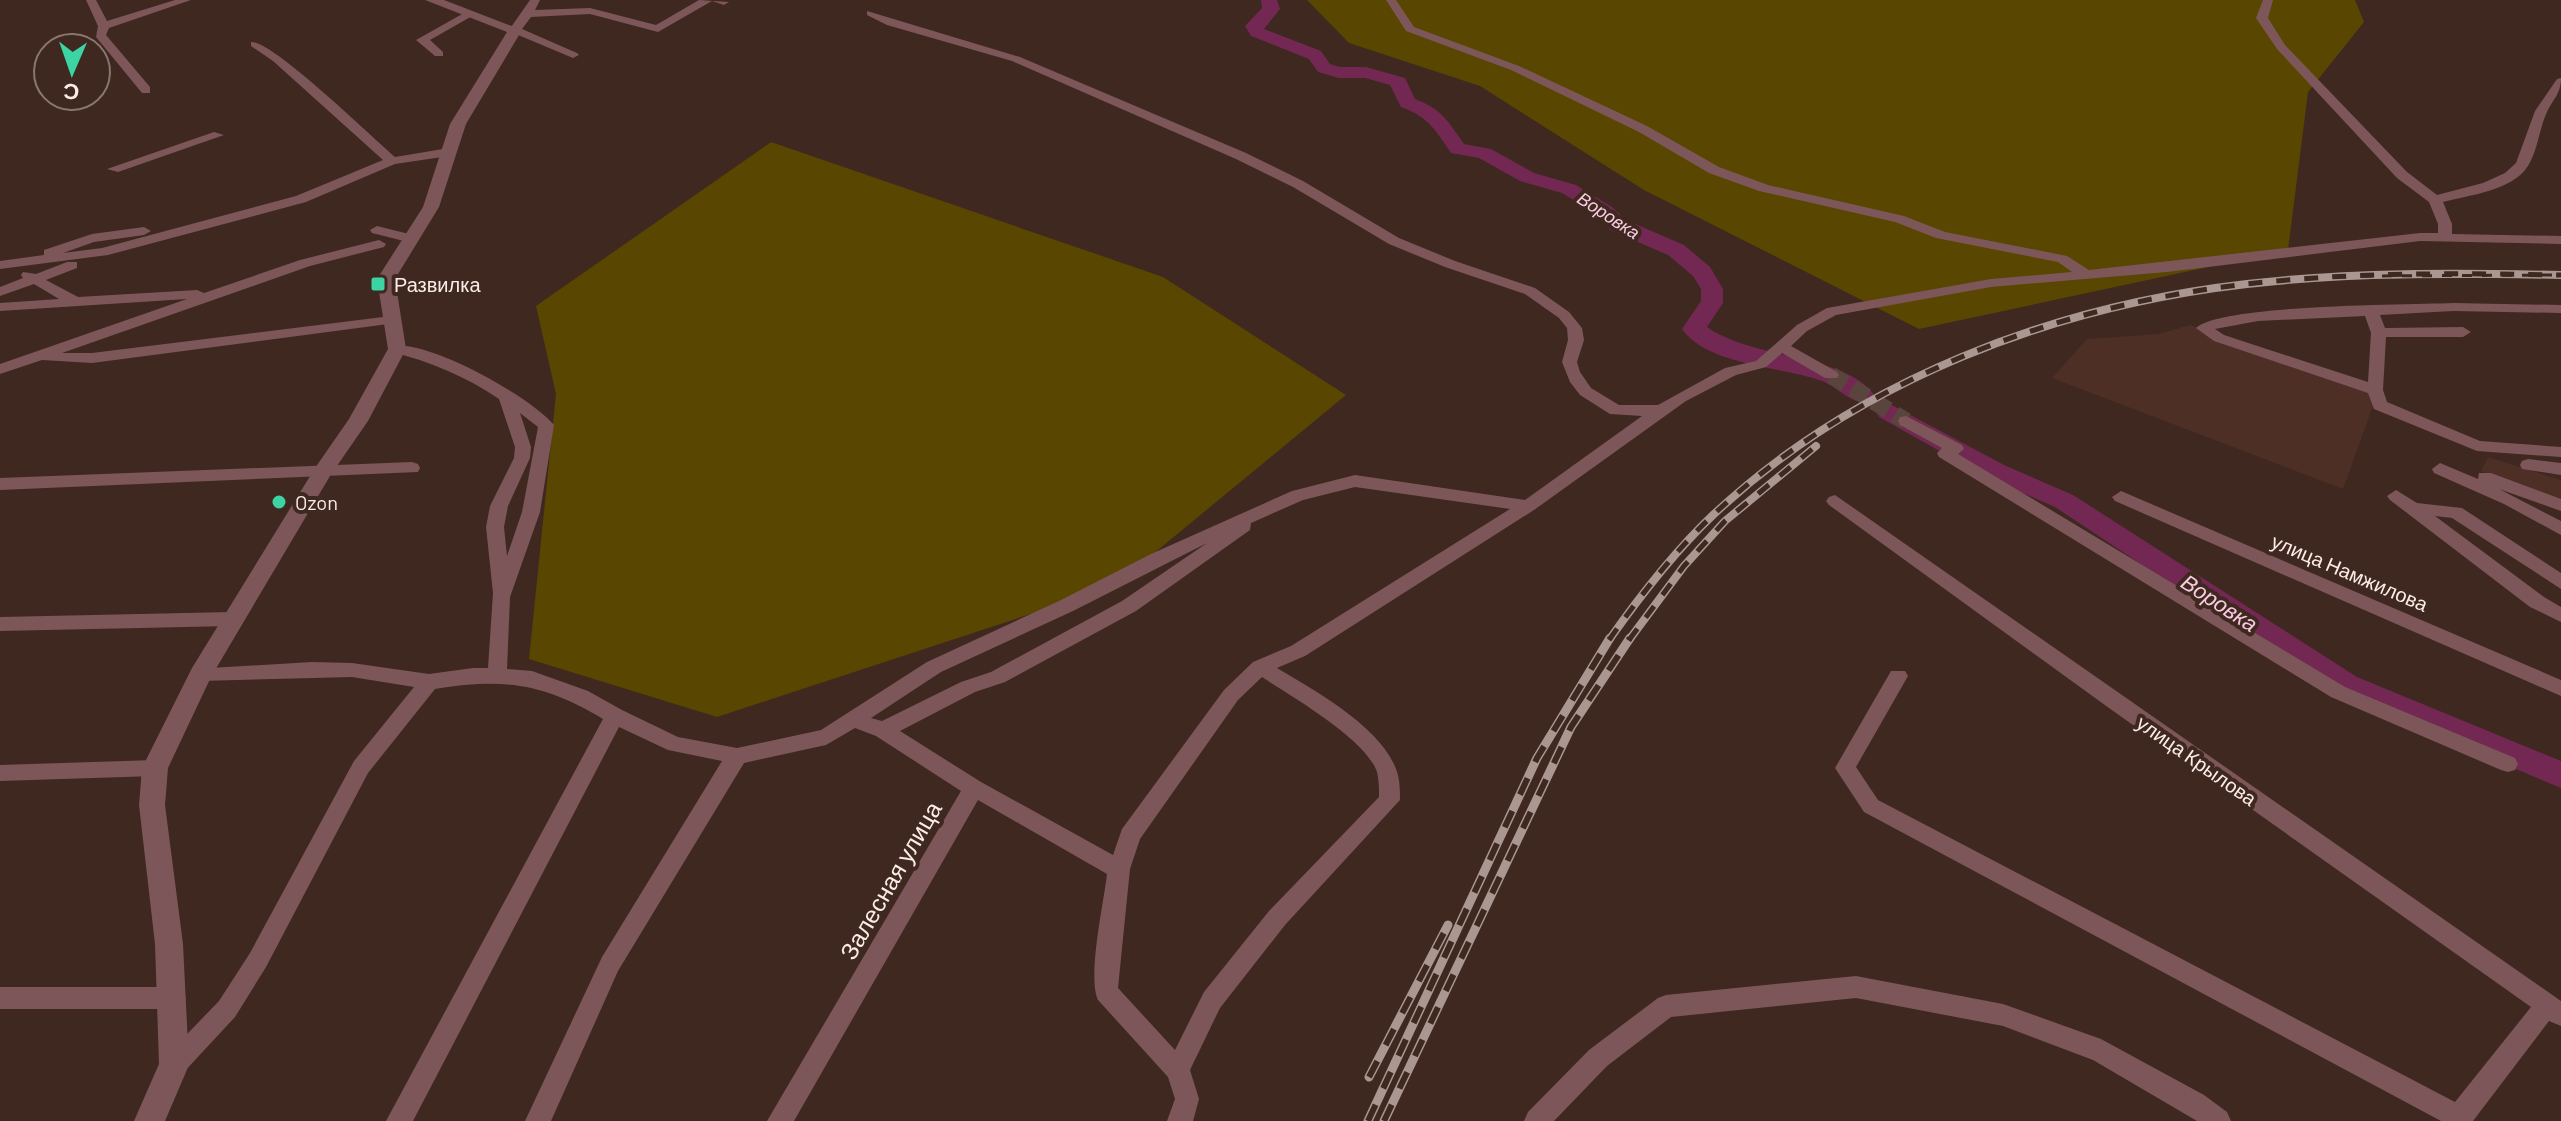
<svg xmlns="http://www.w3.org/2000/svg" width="2561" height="1121" font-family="Barlow,sans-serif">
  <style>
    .built { fill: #4d2f26 }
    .green { fill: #594601 }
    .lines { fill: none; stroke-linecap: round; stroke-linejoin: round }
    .river { fill: #722852; fill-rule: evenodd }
    .minor-tunnel { stroke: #5a453e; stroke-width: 17; stroke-dasharray: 17 8; stroke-linecap: butt }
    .minor { fill: #7d5659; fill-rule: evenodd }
    .tertiary { fill: #7d5659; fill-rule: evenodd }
    .rail-far2-casing { stroke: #aa9791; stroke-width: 5 }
    .rail-far1-casing { stroke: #aa9791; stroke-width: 8 }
    .rail-casing { stroke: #aa9791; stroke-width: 9 }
    .rail-far2 { stroke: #3e2820; stroke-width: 3; stroke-dasharray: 10; stroke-linecap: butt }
    .rail-far1 { stroke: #3e2820; stroke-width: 5; stroke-dasharray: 14; stroke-linecap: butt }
    .rail { stroke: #3e2820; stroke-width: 6; stroke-dasharray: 18; stroke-linecap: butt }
    .poi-dot { fill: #3dd4a3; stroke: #3e2820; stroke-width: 3 }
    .labels { text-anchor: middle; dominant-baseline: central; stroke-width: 8; stroke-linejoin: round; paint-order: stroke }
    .far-water-label { font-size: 18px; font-style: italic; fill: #f8cbe0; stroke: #3e2820 }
    .poi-label { font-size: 20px; fill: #fcece7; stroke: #3e2820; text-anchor: start }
    .street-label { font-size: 20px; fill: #fcece7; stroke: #3e2820 }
    .water-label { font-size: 22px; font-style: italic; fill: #f8cbe0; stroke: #3e2820 }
    .near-street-label { font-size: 24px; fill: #fcece7; stroke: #3e2820 }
  </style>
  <rect width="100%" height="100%" fill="#3e2820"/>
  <path class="built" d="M2190,325L2378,392L2343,489L2052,378L2087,339L2159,334Z
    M2488,457L2561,480V500L2481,471Z"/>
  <path class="green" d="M1307,0H2355L2364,22L2308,92L2288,250L1919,329L1644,190L1480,86L1349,43Z
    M771,142L1163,277L1346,395L1113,587L717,717L529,659L556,394L536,306Z"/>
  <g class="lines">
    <path class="river" d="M1261,0H1277L1280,9L1264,29L1321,51L1330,64L1340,67H1366L1405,78L1415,99C1442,109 1448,121 1464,144L1491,149L1534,173L1576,185L1612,207L1626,220L1684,245L1710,267L1723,289V303L1707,327C1751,359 1847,354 1875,396L1872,401C1852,407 1840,388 1822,381C1782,366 1708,366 1682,329L1701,301V289L1693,276L1668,255L1610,230L1598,215L1562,193L1520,181L1479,158L1451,153C1435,130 1429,117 1401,107L1390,85L1365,78H1339L1318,72L1309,59L1251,36L1245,26L1262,8Z
      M1888,403L2004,465L2073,495L2357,677L2561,761V788L2335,693L2055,507L1986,477L1879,417L1875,411L1879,405Z"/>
    <path class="minor-tunnel" d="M1831,375L1906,421"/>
    <path class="minor" d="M86,0H96L107,21L175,0H191L109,28L106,35L150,87V93H142L96,37L98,26Z
      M530,0H540L535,10L590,8L656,25L699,0L729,2L724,5L712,1L658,32L590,14L531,17L522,29L577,53L579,55L573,58L511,32L509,30Z
      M1386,0H1396L1414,27L1519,66L1647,126L1719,167L1768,185L1904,216L1945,232L2067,256L2089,270L2420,233H2438V224L2429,202L2397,178L2277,49L2256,18L2263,0H2273L2268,18L2285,45L2407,172L2437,195L2483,183L2505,173L2516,163L2535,111L2557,79L2561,78C2561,94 2553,99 2547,112C2539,129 2538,150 2528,166C2512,191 2469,195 2443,202L2452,224V234L2561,236V244L2420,241L2167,272L1991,287L1836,315L1807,331L1791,346L1837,372L1839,375L1837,378H1825L1782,353L1766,367L1736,375L1686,401L1534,510L1305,656L1277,668C1315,691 1380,726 1396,769C1400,779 1400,790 1400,800L1285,925L1220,1008L1190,1070L1199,1099L1193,1121H1167L1175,1099L1168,1077L1098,1000C1087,976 1104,902 1107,874L978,800L794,1121H767L961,791L876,736L855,728L826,745L744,763L618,971L551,1121H525L602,957L722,761L668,750L619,727L413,1121H386L603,719C543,683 504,678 435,689L368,773L266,967L235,1017L183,1073L174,1077L165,1073L162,1065L165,1057L219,1001L250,953L354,761L414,687L352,677L200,681L193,679L190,674L193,669L312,662L352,663L429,674L473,668H488L493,593L486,527L490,506L514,458L515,447L499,399C465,376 431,362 392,352V346C428,339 531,397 554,425L540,512L510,597L507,669L532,671L588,691L622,710L678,737L737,748L821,730L927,662L1059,601L1151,554L1292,491L1355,475L1525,500L1642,416L1610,414L1580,395L1570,382L1562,362L1568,340L1567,328L1559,318L1525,294L1445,267L1389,244L1293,187L1236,159L1012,61L887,25L867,15V11L1020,57L1246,153L1303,181L1399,238L1455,261L1535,288L1569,312L1582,328L1584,340L1577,362L1580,372L1591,388L1619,405H1658L1725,368L1756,361L1797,325L1827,308L1991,279L2072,272L2058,262L1936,238L1895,222L1759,191L1709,173L1639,132L1511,70L1406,31ZM520,413L538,427L522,512L507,556L504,527L508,506L530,458L531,447ZM1355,487L1510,509L1291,646L1253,662L1224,690L1122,829L1113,855L981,782L900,731L975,692L1005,682L1136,611L1250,530L1251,523L1303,500ZM1207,543L1122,601L991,672L961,682L882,721L871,718L941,672L1073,611ZM1262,677C1291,696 1366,739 1377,772C1379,780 1379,789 1379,797L1269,911L1204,992L1175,1050L1118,988L1130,869L1140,839L1238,700Z
      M464,13L474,15L430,40L443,52V56H435L416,40Z
      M251,42C272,40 373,138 395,157L449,148L455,152L449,156L395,164L306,202L108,255L0,269V261L44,255V250L92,234L144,227L151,231L144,235L94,242L63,253L102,248L296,196L383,160L273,61L251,46Z
      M214,132L224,135L118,172L107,169Z
      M377,226L417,236L419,239L412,243L372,233L370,230Z
      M379,240L386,244L384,247L310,266L62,353H92L391,316L396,317V323L92,363L42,360L0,374V364L187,299L0,311V303L59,299L34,284L0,296V287L23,278L21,275L23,272L36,274L67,262H77V268L46,280L78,297L197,290L204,293L300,260Z
      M2453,303L2561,305V313L2453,311L2380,315L2385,328L2463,327L2471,332L2463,337H2386L2383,390L2387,402L2480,441L2561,447V457L2477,451L2374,409L2368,393L2214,341L2196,328C2221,304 2409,305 2453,303ZM2365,316L2371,333L2368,382L2224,335L2215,329L2258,321Z
      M1906,416L1962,445L1964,449L1958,454L2345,687L2515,758L2518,764L2515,770L2508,772L2501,770L2331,697L1939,457L1937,453L1942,448L1900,425L1898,421L1900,417Z
      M2528,459L2561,463V475L2522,469L2520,465L2522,461Z
      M412,462L418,464L420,468L418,472L0,490V478Z
      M2440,463L2478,479L2479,473H2491L2561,499V511L2499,489L2561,521V535L2504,504L2434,473L2432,469Z
      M2396,490L2417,503L2462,508L2561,573V589L2452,518L2435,516L2544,597L2561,607V622L2530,607L2390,500L2387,496Z
      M2121,491L2561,680V696L2115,501L2112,497Z
      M1835,495L2561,1001V1026L2549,1021L2473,1121H2441L1864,812L1835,768L1891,671H1905L1908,676L1856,767L1878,800L2455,1102L2531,1007L2109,708L1829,505L1826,501L1829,497Z
      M232,612L239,614L241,619L239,624L232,626L0,631V617Z
      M155,760L162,762L165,768L162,774L155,776L0,781V765Z
      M1856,976L2003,1004L2101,1039L2204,1095L2227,1112L2231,1121H2197L2093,1060L2003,1026L1856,998L1671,1017L1607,1066L1554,1121H1524L1528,1112L1589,1050L1658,998L1666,995Z
      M0,987H174L182,990L186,998L182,1006L174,1009H0Z"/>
    <path class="tertiary" d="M425,0H444L522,30L466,124L439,207L395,279L406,349L368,421L330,476L211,677L168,768L165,805L183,944L189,1065L165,1121H134L159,1064L155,944L139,805L142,768L192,668L315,468L349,419L388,349L377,279L423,207L450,124L507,32Z"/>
    <g class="rail-far2-casing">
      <path id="rail-far2" d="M2362,276L2561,275"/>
    </g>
    <g class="rail-far1-casing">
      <path id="rail-far1" d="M1609,640C1640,596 1674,552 1713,515C1857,380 2053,306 2247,284C2351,272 2457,273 2561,275
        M1629,640L1684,566L1725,521L1816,446"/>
    </g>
    <g class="rail-casing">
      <path id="rail" d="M1369,1077L1448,925
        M1368,1121L1537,758L1610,638
        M1384,1121L1571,727L1630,638"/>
    </g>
    <use href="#rail-far2" class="rail-far2"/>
    <use href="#rail-far1" class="rail-far1"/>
    <use href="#rail" class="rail"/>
  </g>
  <g class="poi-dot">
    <rect x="370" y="276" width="16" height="16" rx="4"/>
    <circle cx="279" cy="502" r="8"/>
  </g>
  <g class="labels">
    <g class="far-water-label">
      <text transform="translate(1609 215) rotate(33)">Воровка</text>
    </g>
    <g class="poi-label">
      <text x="394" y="284">Развилка</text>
      <text x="295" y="502">Ozon</text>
    </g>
    <g class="street-label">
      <text transform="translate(2350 572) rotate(23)">улица Намжилова</text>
      <text transform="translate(2197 760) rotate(35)">улица Крылова</text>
    </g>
    <g class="water-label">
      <text transform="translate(2220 602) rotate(33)">Воровка</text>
    </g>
    <g class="near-street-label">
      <text transform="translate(890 880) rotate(-60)">Залесная улица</text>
    </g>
  </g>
  <g transform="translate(72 72) rotate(182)"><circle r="38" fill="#3e2820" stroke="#8a7670" stroke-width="2"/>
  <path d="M0-6L14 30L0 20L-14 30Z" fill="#3dd4a3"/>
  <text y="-12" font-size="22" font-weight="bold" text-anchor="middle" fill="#fcece7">С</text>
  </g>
</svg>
